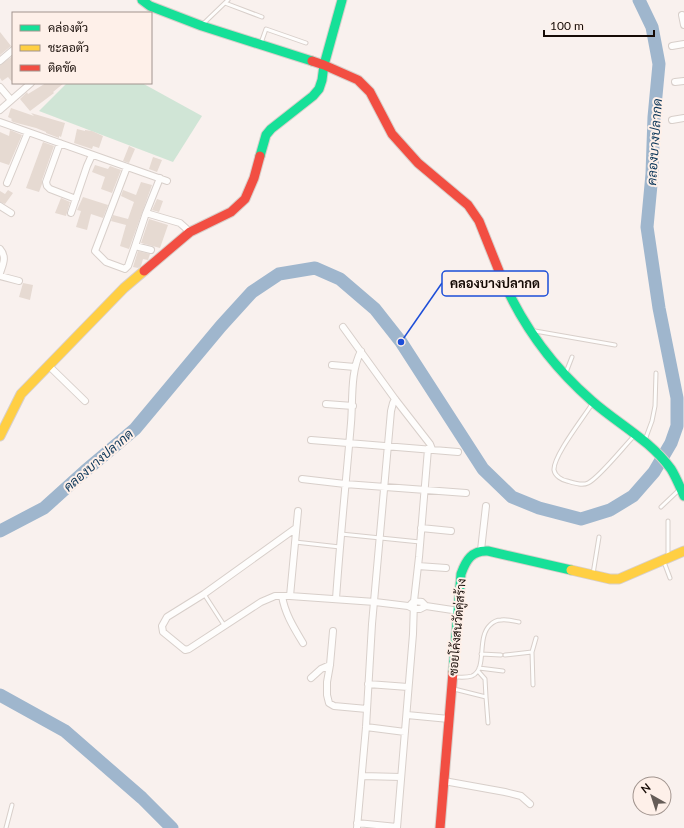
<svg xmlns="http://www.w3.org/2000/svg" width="684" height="828" font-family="Lato,Sarabun,sans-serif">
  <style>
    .green { fill: #d0e5d6 }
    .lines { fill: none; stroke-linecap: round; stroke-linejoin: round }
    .river { stroke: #9fb6cd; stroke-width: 13 }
    .building { fill: #e6dad2 }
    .lane-casing { stroke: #d8cfca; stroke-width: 5 }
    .street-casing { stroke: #d8cfca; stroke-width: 8 }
    .fast-casing { stroke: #d8cfca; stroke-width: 11 }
    .slow-casing { stroke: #d8cfca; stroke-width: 11 }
    .jam-casing { stroke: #d8cfca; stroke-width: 11 }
    .lane { stroke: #fefdfc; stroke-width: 3 }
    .street { stroke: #fefdfc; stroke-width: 6 }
    .fast { stroke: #16e098; stroke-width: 9 }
    .slow { stroke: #ffcf43; stroke-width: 9 }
    .jam { stroke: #f24e42; stroke-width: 9 }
    .labels { text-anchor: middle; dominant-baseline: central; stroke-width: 4; stroke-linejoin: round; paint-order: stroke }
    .street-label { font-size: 12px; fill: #160b06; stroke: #fef0e9 }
    .water-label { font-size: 13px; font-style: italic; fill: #0a3558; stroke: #fef0e9 }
    .leader { fill: none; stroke: #1d4ed8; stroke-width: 1.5 }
    .callout-dot { fill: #1d4ed8; stroke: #fef0e9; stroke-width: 1.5 }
    .callout { fill: #fef0e9; stroke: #1d4ed8; stroke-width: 1.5 }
    .callout-label { font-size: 13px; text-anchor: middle; font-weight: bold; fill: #160b06 }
  </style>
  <rect width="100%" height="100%" fill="#f9f1ee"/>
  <path class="green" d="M67,83H142L202,116L173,162L39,111Z"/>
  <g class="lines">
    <path class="river" d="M0,531L44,508L85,471L135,429L221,326L252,292L279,274L315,268L340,279L375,309L401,342L483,469L512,497L539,508L581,519L610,510L633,496L654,472L671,443L677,426V398L659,308L647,227L652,174L654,117L659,64L652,27L639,0
      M0,695L65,731L142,798L172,828"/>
  </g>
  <path class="building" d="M0,32L11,46L0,55Z
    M13,56V83L8,77L2,81L0,78V65Z
    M46,83H64L53,92L54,93L30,111L20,99L27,92L28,94Z
    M11,108L34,116L31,113L65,123L61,137L59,136V138L46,133V132L36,128L13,122L11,120L12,119L8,117Z
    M77,129L85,131V130L92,131L103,136L99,148L93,146L92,149L74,143Z
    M10,130L22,135L9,165L0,162V132L9,136Z
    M43,142L54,146L42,180V184L39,192L26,188Z
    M129,146L135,149L129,163L123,161Z
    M153,157L162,160L157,172L149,169Z
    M95,165L108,169L110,166L121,170L112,193L101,189L105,177L92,172Z
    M141,182L152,185L129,249L120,246L126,225L111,221L113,215L128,219L134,202L121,196L123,190L136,195Z
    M8,190L13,193L5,204L0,202V191L5,194Z
    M83,197L108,205L103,218L91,214L87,230L76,227L81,211L77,210Z
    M61,198L70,202L66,216L55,213Z
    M157,199L163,201L159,212L152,210Z
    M149,219L168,225L160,248L141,243Z
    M138,251L150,254L148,260L143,259L141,266L138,268L133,267Z
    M23,283L33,285L30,300L19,297Z"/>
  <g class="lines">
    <g class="lane-casing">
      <path id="lane" d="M225,3L262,17
        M203,24L228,0
        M261,43L266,29L306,43
        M535,331L615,345
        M565,375L572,357
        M592,404C584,417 553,456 554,470C555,476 562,480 567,481C574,483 582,486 588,483C599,478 625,445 635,435
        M645,440L652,421L655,406L656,373
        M661,507L680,489
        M668,521V556
        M341,534L420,542
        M295,542L340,547
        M664,562L670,578
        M593,574L599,537
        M204,594L224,625
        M532,652L533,685
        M481,654L501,655
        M505,655L532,652L536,638
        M479,668L503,671
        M478,671L485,679L486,697
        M454,677C460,677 466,678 472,676C488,669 476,638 490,625C493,622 496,620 501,620C507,619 513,621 519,622
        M454,689L486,697L488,723
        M6,828L12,805"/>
    </g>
    <g class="street-casing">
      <path id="street" d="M682,15L684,25
        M672,46L684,44
        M0,61L13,50
        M675,82L684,81
        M0,87L11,100
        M0,110L31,83
        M672,120L684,118
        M0,122L167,181
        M60,143L46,182L47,186L50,189L76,199
        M127,167L95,251L106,262L125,269L128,266L135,246L151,250
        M160,178L146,213L180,223L190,232
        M7,183L28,132
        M0,206L11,213
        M71,213L87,166L92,155
        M135,246L146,213
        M0,249C7,257 3,264 0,273
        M0,276L19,281
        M343,327L395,399L430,444L432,449
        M48,365L85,401
        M332,365L355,367
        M326,404L353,406
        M311,440L458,452
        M302,479L345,484L466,493
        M296,528L204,594L167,617L162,626L163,632L185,650L189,649L261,602L275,596H290L375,602L408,606L414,609H420L426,606
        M421,528L451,531
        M481,550L486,506
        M418,566L446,568
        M282,596C285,614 294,628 303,643
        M290,596L298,511
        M336,599C340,540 346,482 351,423C353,400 350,372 361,351
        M411,604L414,601L422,602L426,606L459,611
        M333,631L330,665L327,682V695L329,703L334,706L367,709
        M311,678L321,669L330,665
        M368,684L408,687
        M407,715L449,719
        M366,727L405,732
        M362,776L401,777
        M444,781L505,792L521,796L530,804
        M357,823L397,827
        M357,828L366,727L372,624L391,411L393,403L395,399
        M397,828L413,634L414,601L419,557L428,449"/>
    </g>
    <g class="fast-casing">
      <path id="fast" d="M142,0L150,6L202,26L312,61
        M260,156L266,135L271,129L313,96L319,89L322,80L324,65L342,0
        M501,276C521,323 553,367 592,401C618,424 650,440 671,469C676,477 680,487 684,496
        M453,672L461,574C466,560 472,550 488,551L571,570"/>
    </g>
    <g class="slow-casing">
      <path id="slow" d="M0,436L21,394L124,288L144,271
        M571,570L610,579H619L684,551"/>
    </g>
    <g class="jam-casing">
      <path id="jam" d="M312,61L324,65L358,80L370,92L392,134L418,163L468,205L479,221L501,276
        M144,271L190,232L231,212L245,199L254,178L260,156
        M440,828L453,672"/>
    </g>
    <use href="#lane" class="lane"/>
    <use href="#street" class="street"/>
    <use href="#fast" class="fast"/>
    <use href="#slow" class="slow"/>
    <use href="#jam" class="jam"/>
  </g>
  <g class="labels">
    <g class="street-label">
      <text transform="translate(457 627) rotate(-85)">ซอยโค้งสนวัดคู่สร้าง</text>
    </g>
    <g class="water-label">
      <text transform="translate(654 142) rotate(-86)">คลองบางปลากด</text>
      <text transform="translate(98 460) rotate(-41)">คลองบางปลากด</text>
    </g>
  </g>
  <path class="leader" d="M401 342L442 283"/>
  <circle class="callout-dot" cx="401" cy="342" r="4"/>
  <rect class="callout" x="442" y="271" width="106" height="25" rx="4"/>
  <g class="callout-label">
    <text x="495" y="288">คลองบางปลากด</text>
  </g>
  <rect x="12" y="12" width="140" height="72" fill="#fef0e9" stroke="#a1948e"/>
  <rect x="20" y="25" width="20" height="6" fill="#16e098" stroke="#a1948e"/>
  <text x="48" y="32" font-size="12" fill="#160b06">คล่องตัว</text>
  <rect x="20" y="45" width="20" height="6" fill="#ffcf43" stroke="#a1948e"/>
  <text x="48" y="52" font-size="12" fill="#160b06">ชะลอตัว</text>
  <rect x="20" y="65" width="20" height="6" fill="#f24e42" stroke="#a1948e"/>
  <text x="48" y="72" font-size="12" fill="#160b06">ติดขัด</text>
  <g transform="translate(652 796) rotate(321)"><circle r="19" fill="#fef0e9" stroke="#a1948e"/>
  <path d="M0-3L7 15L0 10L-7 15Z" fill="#655c57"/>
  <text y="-6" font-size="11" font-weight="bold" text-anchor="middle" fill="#160b06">N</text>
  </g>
  <path d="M544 30v6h110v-6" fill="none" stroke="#160b06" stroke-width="2"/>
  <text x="550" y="30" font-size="12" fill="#160b06" stroke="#fef0e9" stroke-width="3" paint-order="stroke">100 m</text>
</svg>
